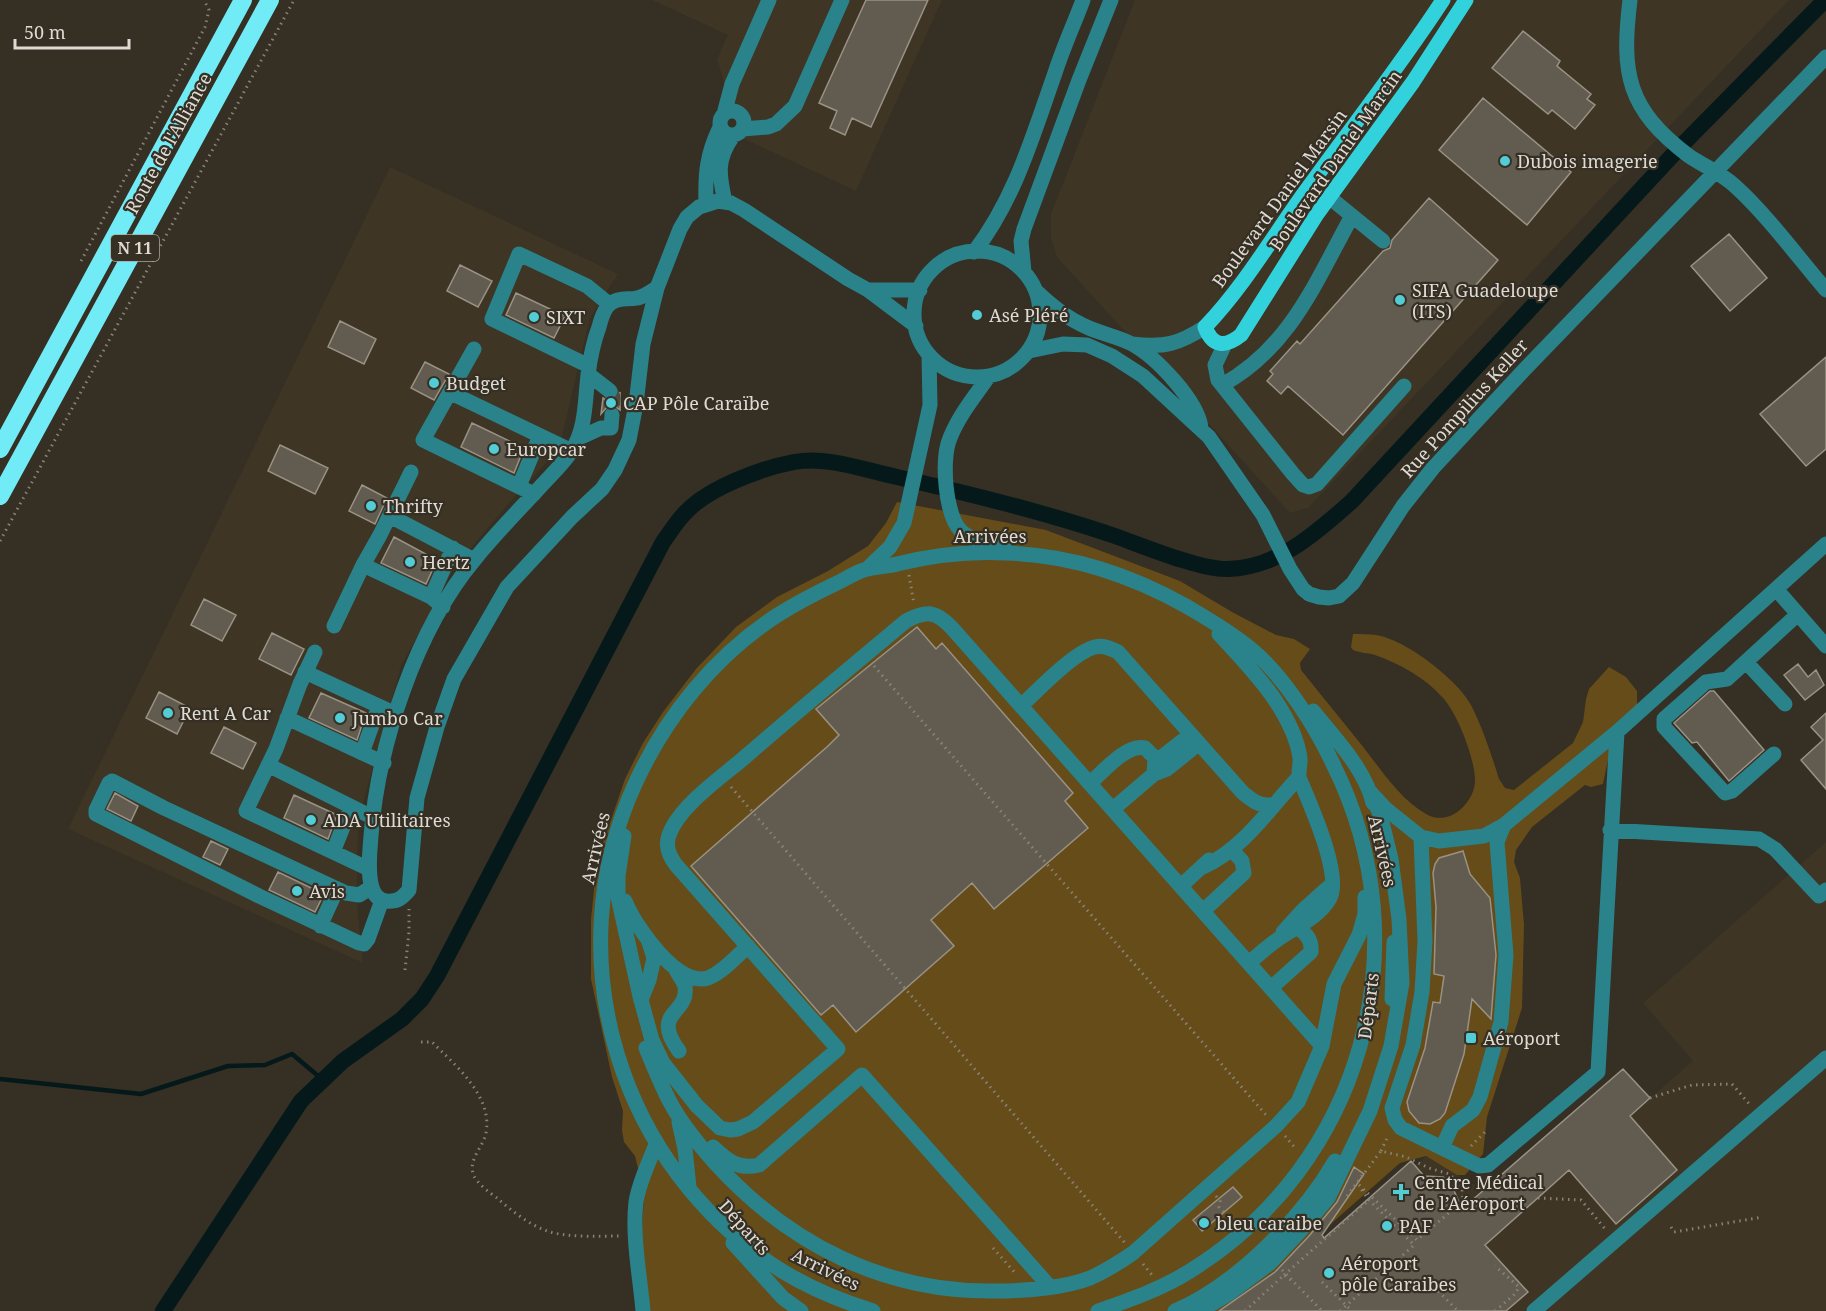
<svg xmlns="http://www.w3.org/2000/svg" width="1826" height="1311" font-family="'Noto Serif',serif">
  <style>
    .built { fill: #3e3524 }
    .green { fill: #664c18 }
    .lines { fill: none; stroke-linecap: round; stroke-linejoin: round }
    .stream { stroke: #06191a; stroke-width: 4.5 }
    .canal { stroke: #06191a; stroke-width: 16 }
    .building { fill: #625b4f; stroke: #999285; stroke-width: 1.5 }
    .minor-tunnel { stroke: #4e493e; stroke-width: 15; stroke-dasharray: 15 8; stroke-linecap: butt }
    .path { stroke: #88837a; stroke-width: 3; stroke-dasharray: 1.5 4.5; stroke-linecap: butt }
    .minor { stroke: #2a838a; stroke-width: 15 }
    .major { stroke: #32d2dd; stroke-width: 15 }
    .highway { stroke: #71ebf5; stroke-width: 18 }
    .minor-bridge { stroke: #2a838a; stroke-width: 15 }
    .poi-dot { fill: #52ccd5; stroke: #352f24; stroke-width: 2 }
    .labels { text-anchor: middle; dominant-baseline: central; stroke-width: 4.5; stroke-linejoin: round; paint-order: stroke }
    .shield { fill: #352f24; stroke: #aca79f; stroke-width: 1.5 }
    .shield-label { font-size: 16px; font-weight: bold; fill: #dfdbd4 }
    .street-label { font-size: 18px; fill: #dfdbd4; stroke: #352f24 }
    .poi-label { font-size: 18px; fill: #dfdbd4; stroke: #352f24; text-anchor: start }
  </style>
  <rect width="100%" height="100%" fill="#352f24"/>
  <path class="built" d="M652,0H942L856,191L740,137L717,59L728,35Z
    M1135,0H1789L1308,508L1290,513L1057,257L1051,238V214Z
    M390,167L618,274L590,318L559,449L509,503L455,567L401,666L358,821L357,902L363,963L68,829Z
    M1826,842V1311H1254L1426,1156L1483,1190L1623,1069L1650,1098L1693,1061L1643,1003Z"/>
  <path class="green" d="M897,502L1046,530L1180,581L1232,612L1276,635L1294,639L1310,649L1300,663L1301,670C1322,696 1343,722 1364,748C1382,771 1400,799 1426,814C1450,828 1476,801 1475,779C1474,756 1458,716 1444,699C1426,678 1400,664 1375,655C1368,653 1360,653 1353,650L1351,647L1353,634C1361,634 1369,634 1376,635C1405,639 1458,680 1471,705C1482,726 1492,756 1499,779L1505,788L1514,790L1573,743L1583,722L1586,699L1589,689L1609,667L1626,677L1637,691V706L1608,760L1603,784L1591,787L1585,785L1532,827L1516,850L1514,862L1520,878L1524,925L1522,1008L1487,1117L1483,1154L1465,1175H1457L1426,1156L1400,1163L1232,1311H646L642,1231L644,1193L635,1156L624,1142L622,1130L623,1111L612,1077L591,979V919L595,880L602,846L625,779L643,743L663,712L696,669L736,627L777,597L828,571L868,546L886,523Z"/>
  <g class="lines">
    <path class="stream" d="M0,1079L141,1094L228,1066L265,1065L292,1054L323,1080"/>
    <path class="canal" d="M163,1311L301,1101L343,1061L402,1019L422,999L437,976L663,542C671,531 678,519 688,510C711,487 762,468 794,462C828,456 864,470 897,477C970,494 1044,512 1115,536C1143,546 1201,570 1228,569C1278,568 1317,532 1352,501L1682,145L1825,0"/>
  </g>
  <path class="building" d="M866,0H928L871,127L852,118L845,135L830,128L837,111L819,103Z
    M1523,31L1560,61L1557,66L1591,94L1587,99L1595,105L1575,129L1552,110L1548,114L1492,68Z
    M1483,98L1571,172L1527,225L1439,150Z
    M1429,198L1498,260L1343,435L1288,386L1281,394L1267,381L1273,374L1270,371L1297,341L1300,344L1383,251L1390,248L1392,240Z
    M1729,234L1767,278L1730,311L1691,266Z
    M460,265L492,281L478,307L447,291Z
    M516,293L565,316L554,338L506,315Z
    M340,321L376,339L364,364L328,347Z
    M1826,357V449L1806,466L1760,414Z
    M425,362L449,374L434,400L411,388Z
    M620,392V410L613,405L608,406L601,414L603,398L608,401L613,400L618,396Z
    M472,423L524,448L514,473L461,447Z
    M280,445L328,468L315,494L268,471Z
    M362,485L387,498L375,524L349,511Z
    M394,537L437,560L426,584L381,563Z
    M204,599L236,615L222,641L191,625Z
    M917,627L936,649L942,643L1073,793L1065,801L1088,828L994,909L972,883L931,920L954,946L856,1032L833,1005L821,1015L691,866L828,746L839,735L816,709Z
    M272,633L304,649L291,675L259,659Z
    M1798,664L1808,677L1816,670L1824,685L1805,700L1784,675Z
    M1710,691H1714L1764,750L1729,781L1697,742L1692,743L1674,723Z
    M159,692L190,708L177,734L146,718Z
    M321,693L366,713L357,740L309,718Z
    M1826,713V789L1801,760L1823,740L1811,727Z
    M224,727L256,743L243,769L211,753Z
    M115,793L138,806L131,821L107,809Z
    M294,795L337,815L328,839L284,818Z
    M211,841L228,849L220,865L203,857Z
    M1463,851L1470,874L1490,898L1496,955L1491,1019L1472,999L1464,1054L1445,1113L1440,1119L1430,1124L1419,1123L1409,1111L1407,1102L1425,1048L1433,1002L1440,1003L1444,976L1434,974L1436,907L1433,873L1435,864L1439,858Z
    M278,872L324,894L315,912L269,890Z
    M1623,1069L1650,1098L1630,1116L1677,1170L1616,1224L1569,1170L1485,1245L1528,1292L1506,1311H1219L1275,1272L1309,1236L1337,1202L1354,1167L1364,1174L1322,1235L1324,1238L1411,1161L1424,1176L1443,1177L1452,1186L1462,1209Z
    M1233,1187L1242,1197L1202,1231L1193,1220Z"/>
  <g class="lines">
    <path class="minor-tunnel" d="M610,391L613,397L612,415"/>
    <path class="path" d="M81,261L205,27L209,10L204,0
      M0,541L294,0
      M909,575L914,604
      M874,666L1266,1115
      M731,787L1125,1243
      M405,970L409,932V909
      M421,1042H432C455,1065 493,1096 486,1133C483,1148 467,1160 474,1176C478,1184 490,1193 497,1198C512,1211 528,1224 547,1231C567,1238 598,1236 620,1236
      M1650,1098L1692,1085L1732,1084L1751,1106
      M1285,1136L1296,1149
      M1471,1146L1488,1129
      M1381,1151L1388,1136
      M1216,1196L1220,1201L1219,1207L1232,1221
      M1347,1196L1381,1151L1406,1157L1429,1168L1449,1174L1462,1186L1463,1201L1417,1240L1357,1183
      M1538,1198L1581,1200L1606,1230
      M1671,1227L1674,1232L1763,1217
      M993,1248L1017,1275
      M1143,1264L1152,1275
      M1282,1270L1322,1311
      M1284,1275L1369,1200
      M1322,1282L1352,1311
      M1434,1287L1458,1311
      M1245,1311L1284,1275L1292,1281
      M1340,1311L1414,1245L1369,1200L1361,1189
      M1495,1311L1515,1294L1519,1287L1495,1266"/>
    <path class="minor" d="M1630,0C1621,74 1627,109 1689,156C1704,166 1722,174 1735,186C1767,215 1797,256 1826,290
      M720 123a12 12 0 1 1 24 0a12 12 0 1 1-24 0Z
      M724,114L732,84L769,0
      M743,129L768,127L776,124L795,106L842,0
      M1329,197L1383,241
      M725,202C719,175 716,160 733,136
      M706,203C705,173 707,154 720,127
      M914 314a63 63 0 1 1 126 0a63 63 0 1 1-126 0Z
      M974,252C1015,199 1033,135 1055,73C1063,48 1074,24 1083,0
      M1024,272L1021,241L1024,229L1079,80L1111,0
      M657,288C651,291 644,297 637,298C628,300 620,297 611,303C604,308 601,319 599,327C593,343 590,359 588,375C585,400 586,429 572,450C564,463 552,474 542,485C520,509 496,533 475,559C416,629 378,745 371,836C370,852 363,899 386,901C398,902 402,898 409,890L417,798L437,727L454,679L507,587L572,517L602,489L615,470L629,440L636,404L643,344L657,288L680,229L687,217L699,207L718,201L731,203L744,210L848,279L868,290L916,326
      M868,290H920
      M1036,291C1053,307 1068,319 1089,328C1103,334 1119,337 1132,344C1156,357 1198,401 1201,428
      M1132,344C1164,348 1179,344 1205,327
      M1225,344L1215,365L1218,380L1293,474L1303,485L1309,487L1317,484L1404,386
      M474,349L423,440L534,494
      M1029,351L1063,344L1087,345L1112,356L1143,376L1209,437L1263,515L1290,569L1303,589L1309,594L1319,597L1329,598L1339,596L1353,583L1403,506L1433,468L1524,370L1826,57
      M589,366L492,319L519,254L587,286L609,304
      M588,374L610,391
      M989,376C975,396 959,415 950,438C941,459 945,515 961,531C973,542 989,545 1004,546
      M1222,385C1290,348 1316,281 1352,216
      M451,393L572,451
      M579,438L601,428H611L612,415
      M519,486L540,436
      M390,516L474,560
      M363,565L431,597L443,607
      M867,569L890,547L904,523L930,405L929,355
      M1776,589L1826,646
      M431,597L453,548
      M334,626L363,565L380,535L411,472
      M1219,634C1238,655 1259,676 1275,700C1287,718 1297,737 1300,758C1301,765 1297,774 1300,780C1310,804 1342,874 1330,898C1319,918 1295,927 1277,940C1267,947 1258,955 1249,963
      M315,652L300,684L276,749L246,811L369,869
      M1746,662L1785,704
      M305,672L396,714
      M1021,706C1038,690 1074,652 1095,647C1103,645 1110,648 1118,652L1243,793C1253,801 1259,806 1272,805
      M1313,711C1334,737 1365,769 1373,803
      M287,718L384,763
      M362,753L379,706
      M1774,754L1732,791L1725,793L1664,727V719L1706,682L1727,679L1798,614
      M268,765L374,818
      M1155,771L1162,757L1190,735
      M1090,783C1103,772 1127,743 1145,748L1155,758L1154,774
      M1372,794L1386,809L1421,837L1439,841L1484,836L1504,825L1617,732L1826,544
      M1113,809L1154,774L1167,769L1198,744
      M1610,830L1759,839L1775,849L1819,896L1826,890
      M624,836L618,876V897L641,1001
      M1421,837L1425,941L1422,992L1413,1045L1392,1108L1395,1120L1401,1128L1479,1166L1488,1165L1598,1072L1617,732
      M333,852L351,807
      M1203,867C1244,848 1268,810 1298,778
      M1181,886L1209,860
      M372,887L359,895L346,893L164,808L112,781L109,783L96,810V814L259,896L359,943L364,944L368,939L382,900
      M625,901C635,926 677,987 708,978C722,973 737,956 748,946
      M1203,911L1244,873L1242,861L1231,849
      M320,926L337,889
      M1283,932L1303,910L1332,884
      M648,939L654,958L649,980L641,1000L652,1040L663,1063L697,1106L720,1128L730,1130L738,1129L753,1122L838,1049L676,865C669,856 665,846 669,835C679,806 722,777 745,757C798,711 852,666 906,621C927,610 936,611 952,628L1322,1046
      M676,970C679,976 684,981 685,987C689,1015 650,1011 679,1051
      M1271,988L1311,952C1312,940 1307,935 1299,928
      M1392,999L1394,942
      M646,1048C654,1067 661,1085 670,1102C682,1125 699,1145 716,1164C790,1245 886,1293 996,1291C1024,1291 1065,1288 1090,1278C1106,1271 1120,1262 1133,1253L1276,1126L1298,1102L1322,1046L1334,984L1359,935L1365,914V897
      M679,1122L685,1149L689,1187
      M713,1147C728,1161 738,1170 759,1165L862,1075L1050,1287
      M1442,1148L1452,1126L1473,1110L1480,1097L1501,1022L1506,955L1497,842L1504,825
      M733,1243L783,1298L801,1311
      M643,1311C640,1276 632,1237 636,1202C639,1182 649,1163 656,1144
      M873,1311C841,1301 810,1288 782,1271C619,1168 555,959 635,784C666,716 714,657 776,616C795,604 814,594 835,584C844,580 854,573 864,570C875,566 887,567 897,564C933,555 970,551 1007,553C1070,555 1131,575 1186,606C1208,619 1231,632 1251,649C1284,676 1316,727 1334,766C1423,946 1362,1165 1190,1271C1161,1289 1130,1300 1098,1311
      M1534,1311L1826,1058"/>
    <path class="major" d="M1443,0C1400,66 1351,128 1305,192C1272,238 1244,286 1205,327C1213,348 1226,347 1241,335L1317,214L1413,82L1466,0"/>
    <path class="highway" d="M0,449L243,0
      M0,496L270,0"/>
    <path class="minor-bridge" d="M1175,1311C1236,1285 1302,1218 1335,1161
      M1200,1311L1230,1293L1269,1264L1302,1229L1328,1198L1370,1111L1391,1046L1402,983L1399,919L1391,859L1380,814L1371,793"/>
  </g>
  <g class="poi-dot">
    <circle cx="1505" cy="161" r="6"/>
    <circle cx="1400" cy="300" r="6"/>
    <circle cx="977" cy="315" r="6"/>
    <circle cx="534" cy="317" r="6"/>
    <circle cx="434" cy="383" r="6"/>
    <circle cx="611" cy="403" r="6"/>
    <circle cx="494" cy="449" r="6"/>
    <circle cx="371" cy="506" r="6"/>
    <circle cx="410" cy="562" r="6"/>
    <circle cx="168" cy="713" r="6"/>
    <circle cx="340" cy="718" r="6"/>
    <circle cx="311" cy="820" r="6"/>
    <circle cx="297" cy="891" r="6"/>
    <rect x="1465" y="1032" width="12" height="12" rx="3"/>
    <path d="M1398 1183h6v6h6v6h-6v6h-6v-6h-6v-6h6z"/>
    <circle cx="1204" cy="1223" r="6"/>
    <circle cx="1387" cy="1226" r="6"/>
    <circle cx="1329" cy="1273" r="6"/>
  </g>
  <g class="labels">
    <rect class="shield" x="111" y="235" width="48" height="26" rx="4.5"/>
    <g class="shield-label">
      <text x="135" y="248">N 11</text>
    </g>
    <g class="street-label">
      <text transform="translate(168 143) rotate(-61)">Route de l'Alliance</text>
      <text transform="translate(1335 160) rotate(-55)">Boulevard Daniel Marcin</text>
      <text transform="translate(1279 198) rotate(-54)">Boulevard Daniel Marsin</text>
      <text transform="translate(1464 408) rotate(-48)">Rue Pompilius Keller</text>
      <text x="990" y="536">Arrivées</text>
      <text transform="translate(595 848) rotate(-77)">Arrivées</text>
      <text transform="translate(1383 851) rotate(77)">Arrivées</text>
      <text transform="translate(1368 1006) rotate(-83)">Départs</text>
      <text transform="translate(745 1227) rotate(48)">Départs</text>
      <text transform="translate(826 1269) rotate(26)">Arrivées</text>
    </g>
    <g class="poi-label">
      <text x="1517" y="161">Dubois imagerie</text>
      <text x="1412" y="290">SIFA Guadeloupe<tspan x="1412" dy="21">(ITS)</tspan></text>
      <text x="989" y="315">Asé Pléré</text>
      <text x="546" y="317">SIXT</text>
      <text x="446" y="383">Budget</text>
      <text x="623" y="403">CAP Pôle Caraïbe</text>
      <text x="506" y="449">Europcar</text>
      <text x="383" y="506">Thrifty</text>
      <text x="422" y="562">Hertz</text>
      <text x="180" y="713">Rent A Car</text>
      <text x="352" y="718">Jumbo Car</text>
      <text x="323" y="820">ADA Utilitaires</text>
      <text x="309" y="891">Avis</text>
      <text x="1483" y="1038">Aéroport</text>
      <text x="1414" y="1182">Centre Médical<tspan x="1414" dy="21">de l’Aéroport</tspan></text>
      <text x="1216" y="1223">bleu caraibe</text>
      <text x="1399" y="1226">PAF</text>
      <text x="1341" y="1263">Aéroport<tspan x="1341" dy="21">pôle Caraibes</tspan></text>
    </g>
  </g>
  <path d="M15 39v9h114v-9" fill="none" stroke="#dfdbd4" stroke-width="3"/>
  <text x="24" y="39" font-size="18" fill="#dfdbd4" stroke="#352f24" stroke-width="4.5" paint-order="stroke">50 m</text>
</svg>
